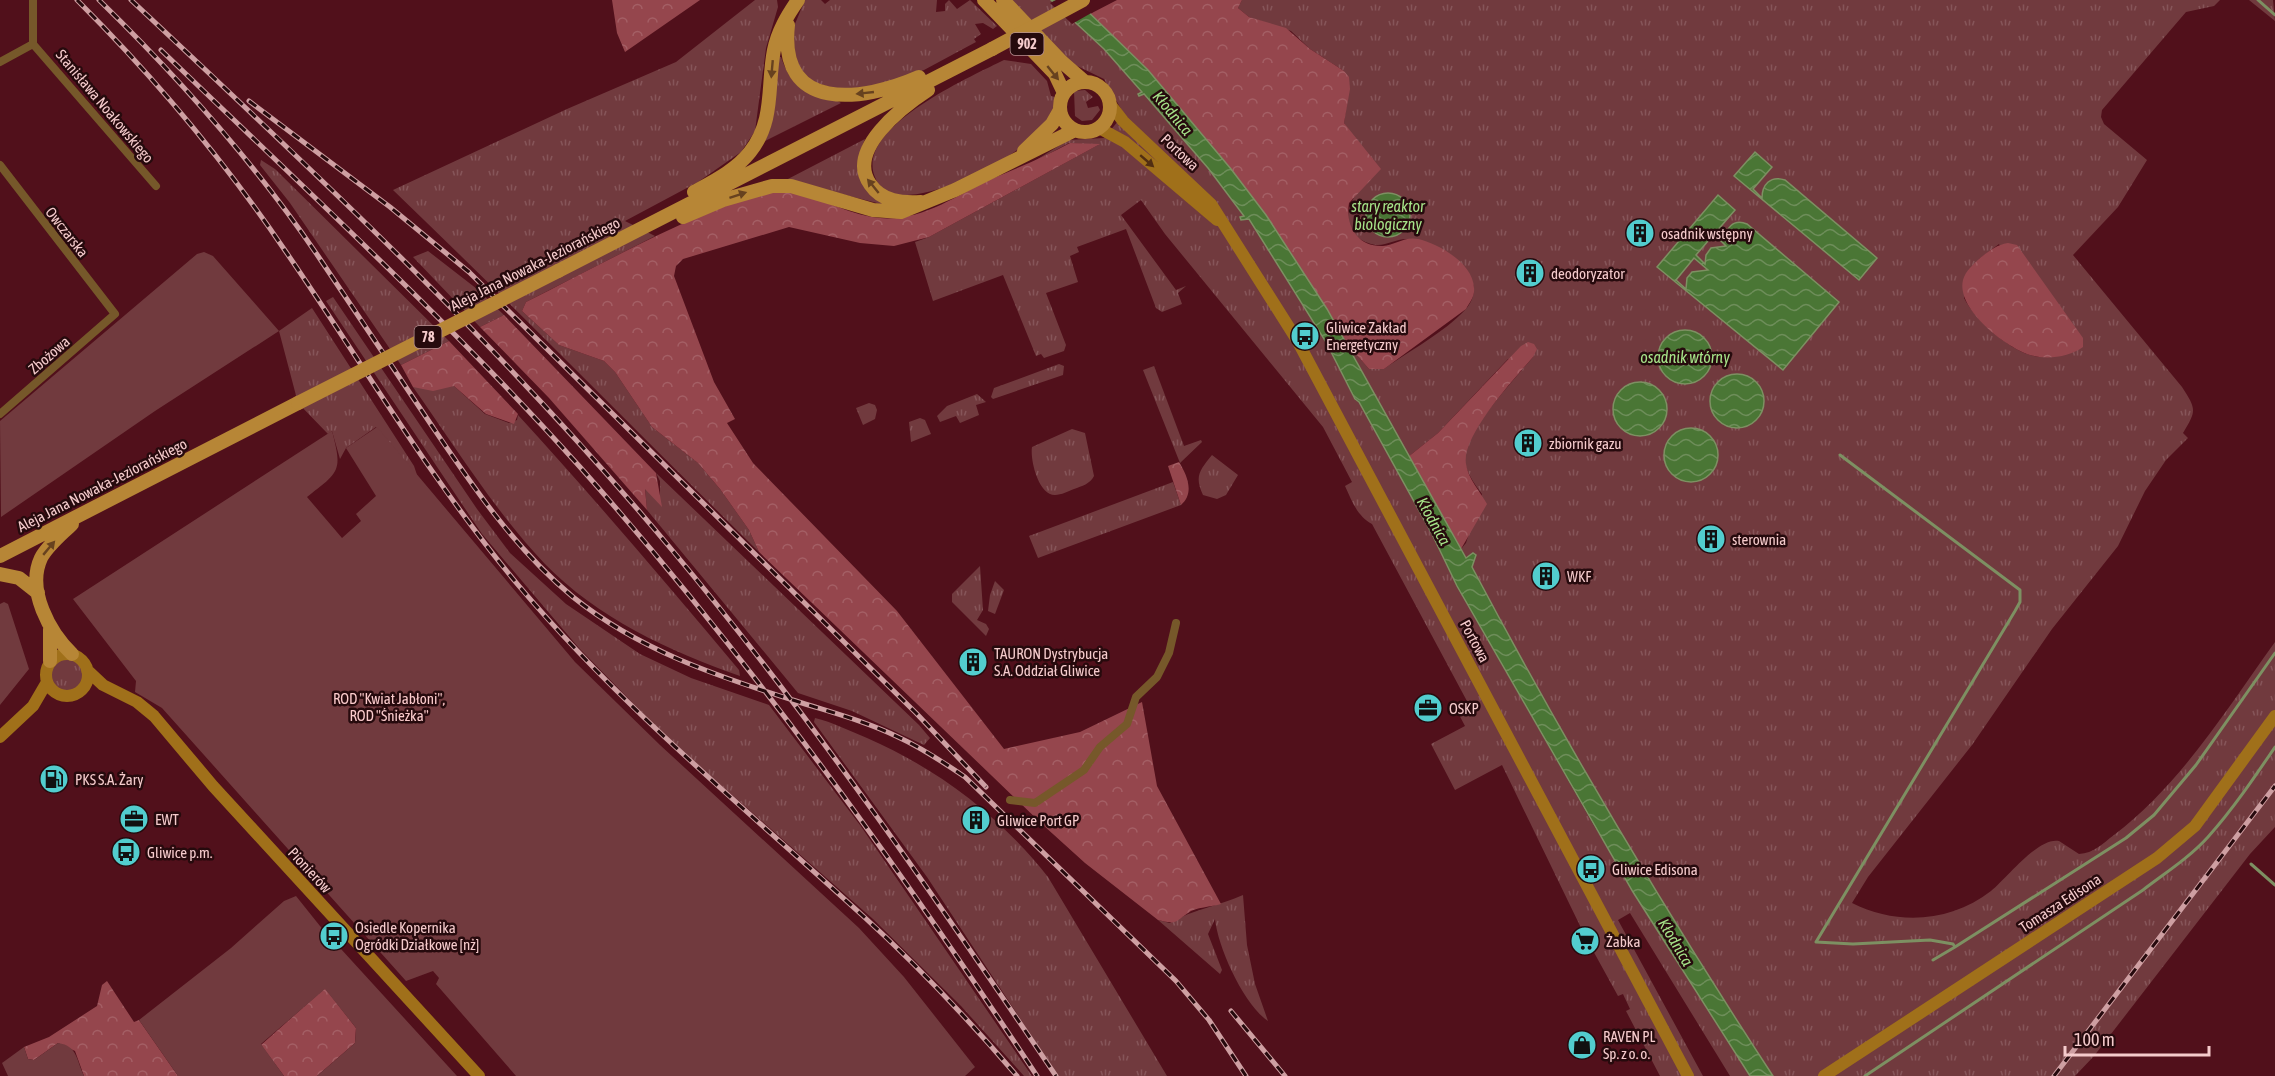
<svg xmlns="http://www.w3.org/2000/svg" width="2275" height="1076" font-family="'Asap Condensed',sans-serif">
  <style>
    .grass { fill: url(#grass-tufts); fill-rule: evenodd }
    .forest { fill: url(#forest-crowns) }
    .garden { fill: #713a3e }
    .water { fill: url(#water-waves); stroke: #7d9062; stroke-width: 1.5; fill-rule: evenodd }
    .pier { fill: #51101b }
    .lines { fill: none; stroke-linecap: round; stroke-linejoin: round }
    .stream { stroke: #7d9062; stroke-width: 3 }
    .street { stroke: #76582a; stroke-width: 8 }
    .secondary { stroke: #a0701a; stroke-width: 12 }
    .primary { stroke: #b78636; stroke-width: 14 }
    .rail-casing { stroke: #ce9fa2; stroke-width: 5 }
    .rail { stroke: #260a0d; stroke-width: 3; stroke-dasharray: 9; stroke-linecap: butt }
    .primary-bridge { stroke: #b78636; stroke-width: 14 }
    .oneway { fill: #67421f }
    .oneway2 { fill: #512e12 }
    .labels { text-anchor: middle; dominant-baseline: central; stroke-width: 5; stroke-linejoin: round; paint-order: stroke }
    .shield { fill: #260a0d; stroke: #b79193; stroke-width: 1.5 }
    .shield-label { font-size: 14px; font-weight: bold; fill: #f5cbcc }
    .street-label { font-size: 15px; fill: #f5cbcc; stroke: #260a0d }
    .poi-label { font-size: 15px; fill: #f5cbcc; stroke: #260a0d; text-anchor: start }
    .park-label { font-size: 15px; fill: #fbcbcc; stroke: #260a0d }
    .water-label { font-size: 16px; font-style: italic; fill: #a6e489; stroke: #260a0d }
  </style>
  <defs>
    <pattern id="grass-tufts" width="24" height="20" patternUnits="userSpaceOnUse" patternTransform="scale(1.5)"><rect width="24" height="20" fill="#713a3e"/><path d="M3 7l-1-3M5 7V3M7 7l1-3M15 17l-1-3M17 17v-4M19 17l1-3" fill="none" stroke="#865559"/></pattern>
    <pattern id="forest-crowns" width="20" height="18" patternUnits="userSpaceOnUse" patternTransform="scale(1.5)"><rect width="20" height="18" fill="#95464d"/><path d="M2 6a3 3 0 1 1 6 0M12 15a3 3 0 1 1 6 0" fill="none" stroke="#a45f65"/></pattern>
    <pattern id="water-waves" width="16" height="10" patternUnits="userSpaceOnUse" patternTransform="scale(1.5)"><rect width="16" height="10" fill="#4a7635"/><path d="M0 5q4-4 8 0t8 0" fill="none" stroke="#6e8e5a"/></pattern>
  </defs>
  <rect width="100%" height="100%" fill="#51101b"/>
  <path class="grass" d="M755,0H777L778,7L766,48L755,131L741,152L698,182L625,221L655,236L526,302L522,311L559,345L604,361L615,372L652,427L698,463L720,489L749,530L759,552C637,432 517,309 393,190L567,109L676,62Z
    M805,0H821L825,4L830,0H937L936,12L945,11V4L949,0L957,9L970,0L997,26L993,29L983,23L975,24L981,34L974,39L976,42L924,70L900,79L875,87L835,89L808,80L793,60L792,31Z
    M1010,0H1051L1104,49L1142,92L1139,95L1143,94L1208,168L1244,216L1241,219H1249L1326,342L1355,400L1359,402L1432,534L1457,586L1594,826L1750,1076H1730L1630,913L1618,920L1703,1076H1660L1626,1011L1630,1009L1623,994L1618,996L1591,947L1595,944L1589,932L1584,934L1502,765L1455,790L1431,744L1465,726L1456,709L1468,703L1372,524C1357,516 1352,501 1345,486L1352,482L1323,427L1165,234L1141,200L1121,215L1176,290L1186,286L1178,293L1182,304L1162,312L1156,308L1126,229L1077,247L1079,252L1070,256L1078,282L1046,293L1066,345L1064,351L1044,358L1041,354L1036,356L1003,275L933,301L915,242L929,237L1098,145L1069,143L1030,164L1068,140L1104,138L1124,114L1104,79L1073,64Z
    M1242,0H2220L2214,6L2186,12L2102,110L2101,117L2104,124L2147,160L2118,207L2073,255L2182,387C2196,409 2197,410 2183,433L2188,438L2166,460L2145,491L2118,546L2052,629L1972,745L1868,877L1852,903C1898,926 1951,922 1991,891C2007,878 2038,837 2059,841L2079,854C2094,853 2102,844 2114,835C2181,784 2226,710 2275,642V827L2250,854L2094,1056L2075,1076H1773C1665,911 1564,741 1471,567L1473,553L1466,558L1461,549L1466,543L1482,494C1473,482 1462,466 1464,451C1468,430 1518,375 1533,357L1508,359L1438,433L1408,457L1348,345L1369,369H1384C1409,351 1445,332 1465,310C1473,301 1476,291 1472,281C1465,258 1429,238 1406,239C1394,239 1384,248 1371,244C1343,236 1343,209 1359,191L1351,134L1344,123L1347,101L1344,71L1310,49L1291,31L1249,17L1238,8ZM1999,244L2058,356C2049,357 2040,358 2030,355C2007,348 1975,320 1964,298L1979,259Z
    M2249,0H2273L2275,21Z
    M778,57H781C789,80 800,93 824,98C830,99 837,100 841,103L765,141L771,125Z
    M1004,60L1031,64L1047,81L1051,96L1055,97C1054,104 1055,114 1051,119C1028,153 940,199 899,195C888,194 879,188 875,177C854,128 970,77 1004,60Z
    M1085,90L1093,97L1086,102L1088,108L1098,106L1100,110L1092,120L1082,121L1075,116L1074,91Z
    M865,139C851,172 864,180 885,205L786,180Z
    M261,160L275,169L449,341L401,365L290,203L260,165Z
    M428,251L477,289L504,315L480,327L413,257Z
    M333,297L477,509L510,553L566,604L640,654L691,678L769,705L860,825L1032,1076H1024L961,1006L873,919L665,736L578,647L482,534L326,301Z
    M312,308L414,466L418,478L376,427L346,448L340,459L332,431L328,434L298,403L279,331Z
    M1059,364L1064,366L1063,375L993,399L991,397L994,388Z
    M1154,366L1184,446L1201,440L1202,442L1180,463L1143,370Z
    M454,386L485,414L509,423L517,420L518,415C594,498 667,584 739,670L740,676C669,651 597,618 544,563C494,510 455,446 413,387Z
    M977,394L986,402L976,405L979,415L960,423L956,416L940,422L937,416L947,406Z
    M869,403L875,405L877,410L875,419L863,425L856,408Z
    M920,418L925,420L931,434L911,442L909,422Z
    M1072,429L1085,433L1094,476C1090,484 1082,486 1074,489C1069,491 1061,495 1055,495C1038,495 1030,459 1032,447Z
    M1212,455L1238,475L1226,495L1217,499L1203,495C1194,476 1200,470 1212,455Z
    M656,473L919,725L930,738L924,745L852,711L798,693L647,510L645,488L660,498V481Z
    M1173,482L1181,505L1038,558L1029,536Z
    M980,566L983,610L977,620L986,624L989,629L986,636L952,602V594Z
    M995,581L1004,590L995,614L988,611L990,595Z
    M51 675a16 16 0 1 1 32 0a16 16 0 1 1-32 0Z
    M815,718C832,722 850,731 867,738C938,769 1000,816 1048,877L1167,1076H1058L927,877L814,722Z
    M1243,895L1247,945L1255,984L1268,1021C1244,1005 1218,948 1215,919L1208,934L1222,970L1220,974L1158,920L1170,923C1193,909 1219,906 1243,895Z"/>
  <path class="forest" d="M612,0H700L625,52L617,33Z
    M1117,0H1242L1238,8L1249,17L1286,28L1310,49L1344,71L1349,77L1350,89L1344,123L1381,169L1349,203C1345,225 1357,247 1383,246C1395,245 1405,236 1418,239C1439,244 1473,263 1474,288C1475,296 1470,302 1466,309L1384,369H1369L1348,345L1266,215L1231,169L1148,70L1090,14Z
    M1070,143L1100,144L929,237L894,246L860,243L789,227L683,259L676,266L674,276L714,382L735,419L727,423L753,463L897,611L1004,749L1080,732L1142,702L1157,786L1221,904C1212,907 1195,907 1188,913C1174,922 1178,925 1158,920L1085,863L1043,825L759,552L749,530L720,489L698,463L652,427L615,372L604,361L559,345L522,311L526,302C584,273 642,241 702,215C724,206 751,194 775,192C809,190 840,212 872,217C917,225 953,197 991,179C1018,168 1044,157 1070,143Z
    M2008,243L2017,245L2083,338V347C2069,357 2047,360 2030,355C2005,347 1956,309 1963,280C1966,270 1973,265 1980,258C1989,251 1996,245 2008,243Z
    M504,315L656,473L662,507L645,489L647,510L549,398L480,327Z
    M449,341L518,414L514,424L486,414L454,386L433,391L413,387L401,365Z
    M1528,342L1534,344L1537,349L1533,357C1515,378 1461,436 1466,464C1468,479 1480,491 1487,504L1461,549L1408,457L1438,433L1521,346Z
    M1179,462C1187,475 1195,493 1181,505L1168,466Z
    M107,981L134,1022L139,1020L178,1076H84L75,1051L58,1043L34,1060L28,1059L24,1047L49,1037L97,1006L102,985Z
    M325,988L356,1028L355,1043L317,1076H284L261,1045Z"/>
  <path class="garden" d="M204,252L213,256L279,331L155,411L1,517L0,421L197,254Z
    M377,427L575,662L660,745L859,928L904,977L975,1067L965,1076H516L436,984L439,978L433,971L406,981L162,708L135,692L136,681L73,599L332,431C343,472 339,472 307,497L342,538L361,521L356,514L376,496L346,448Z
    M4,602L8,604L29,669L0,705V604Z
    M296,896L320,926L457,1076H317L355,1043L356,1028L325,989L261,1044L284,1076H178L139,1020L231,948L284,901Z
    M58,1043C78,1046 76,1060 84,1076H8L2,1063L24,1047L28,1059L34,1060Z"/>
  <path class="water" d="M1051,0H1076L1148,70L1231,169L1266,215L1327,309L1461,549L1466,558L1473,553L1476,555L1472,567C1564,741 1665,911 1773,1076H1750L1633,892L1457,586L1432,534L1359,402L1355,399L1326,342L1249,219L1241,220L1240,217L1244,216L1208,168L1144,94L1139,96L1138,94L1142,92L1104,49Z
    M1755,152L1772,167L1753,189L1762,198C1762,185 1770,175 1785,180L1877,258L1859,280L1734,176Z
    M1366 215a22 22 0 1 1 44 0a22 22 0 1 1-44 0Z
    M1718,195L1735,210L1716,232L1725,241C1725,229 1733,218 1747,224L1839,302L1783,370L1657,267ZM1714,234L1726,246L1711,248L1706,255L1705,264L1696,255ZM1694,258L1708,270L1692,272L1687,278L1686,289L1676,280Z
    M1658 357a27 27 0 1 1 54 0a27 27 0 1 1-54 0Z
    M1710 401a27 27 0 1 1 54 0a27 27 0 1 1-54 0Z
    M1613 409a27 27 0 1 1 54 0a27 27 0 1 1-54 0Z
    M1664 455a27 27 0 1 1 54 0a27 27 0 1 1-54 0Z"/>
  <path class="pier" d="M1056,0H1081L1093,12L1072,24L1050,3Z"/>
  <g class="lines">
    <path class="stream" d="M2258,0L2275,15
      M1840,455L2020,590V602L2015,611L1816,942L1853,944L1930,940L1953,944L1955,947L1933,960
      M2251,864L2275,885
      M1955,947L2126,838L2154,815L2196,765L2275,653
      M1865,1076L2143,890C2165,873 2189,858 2208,837C2233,809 2254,778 2275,747"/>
    <path class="street" d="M33,0V44
      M33,44L156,186
      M0,62L33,44
      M0,165L115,314L0,414
      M1010,800L1035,803L1084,770L1100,747L1127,724L1136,697L1157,677L1169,653L1176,623"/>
    <path class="secondary" d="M1110,104L1123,121L1211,204L1297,340L1688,1076
      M1099,128L1125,142L1217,220
      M46 675a21 21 0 1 1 42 0a21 21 0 1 1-42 0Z
      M87,670L103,685L137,702L154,716L213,786L479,1076
      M0,737L33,706L47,682
      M1824,1076L2157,858L2195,826L2275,716"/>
    <path class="primary" d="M984,0L1055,74L1064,93
      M1003,0L1062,62L1085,82
      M788,25C778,113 862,102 919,77
      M1060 107a25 25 0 1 1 50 0a25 25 0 1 1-50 0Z
      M1024,151L1052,124L1060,110
      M694,192C714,181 736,170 750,152C775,121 767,85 774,50C778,31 787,16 798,0
      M921,202C902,203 882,202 870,184C846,150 902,107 928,90
      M683,217L723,200L772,186H791L873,210L901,212L955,190L1075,130
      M558,271L992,49
      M72,524C62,534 48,545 41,558C26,590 50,633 72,654
      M0,556L298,403
      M0,574L19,578L38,593
      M50,629V661"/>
    <g class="rail-casing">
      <path id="rail" d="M77,0C153,76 223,159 284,249C362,362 431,481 519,586C622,708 745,808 862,915C917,965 968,1019 1017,1076
        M99,0C180,79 254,162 318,256C356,312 394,369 432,426C474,488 515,549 573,597C639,650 716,676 796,701C830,712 865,721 898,737C922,748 943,762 965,777L1176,981L1209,1020L1246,1076
        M131,0C319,176 507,352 672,550C812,717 934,896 1056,1076
        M161,50C303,187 449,321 580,467C749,657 897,864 1037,1076
        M249,101L390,207L469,272L916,713L986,787
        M1231,1011L1285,1076
        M2054,1076L2275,786"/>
    </g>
    <use href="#rail" class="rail"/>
    <path class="primary-bridge" d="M992,49L1083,0
      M298,403L558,271"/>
  </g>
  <defs><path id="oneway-solid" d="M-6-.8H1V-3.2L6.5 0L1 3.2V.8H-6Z" transform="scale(1.5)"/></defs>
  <g class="oneway">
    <use href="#oneway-solid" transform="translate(772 69) rotate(95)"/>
    <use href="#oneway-solid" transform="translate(1053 73) rotate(51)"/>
    <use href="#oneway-solid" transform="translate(865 93) rotate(174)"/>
    <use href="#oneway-solid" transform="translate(873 186) rotate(-129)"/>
    <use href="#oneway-solid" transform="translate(738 195) rotate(-18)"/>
    <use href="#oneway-solid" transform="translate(49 548) rotate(-50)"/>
  </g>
  <use class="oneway2" href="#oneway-solid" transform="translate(1147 161) rotate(41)"/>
  <defs>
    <g id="building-disc" transform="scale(1.5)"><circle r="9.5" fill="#52cdce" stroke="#260a0d"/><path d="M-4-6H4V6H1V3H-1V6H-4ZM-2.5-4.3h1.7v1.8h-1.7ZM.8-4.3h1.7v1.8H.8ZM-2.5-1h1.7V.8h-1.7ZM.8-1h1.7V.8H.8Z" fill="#111"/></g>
    <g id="bus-disc" transform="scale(1.5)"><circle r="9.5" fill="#52cdce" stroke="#260a0d"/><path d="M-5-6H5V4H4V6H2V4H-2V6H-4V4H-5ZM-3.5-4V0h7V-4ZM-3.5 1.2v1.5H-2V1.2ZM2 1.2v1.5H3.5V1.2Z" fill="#111"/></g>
    <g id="office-disc" transform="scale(1.5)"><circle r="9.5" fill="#52cdce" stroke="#260a0d"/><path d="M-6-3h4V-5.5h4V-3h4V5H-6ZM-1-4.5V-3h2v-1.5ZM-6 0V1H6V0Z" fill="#111"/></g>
    <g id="fuel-disc" transform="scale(1.5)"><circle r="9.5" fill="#52cdce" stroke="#260a0d"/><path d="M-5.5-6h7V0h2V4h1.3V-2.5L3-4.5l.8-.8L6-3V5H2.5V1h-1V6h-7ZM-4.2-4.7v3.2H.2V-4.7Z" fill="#111"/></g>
    <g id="supermarket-disc" transform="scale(1.5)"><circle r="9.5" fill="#52cdce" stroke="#260a0d"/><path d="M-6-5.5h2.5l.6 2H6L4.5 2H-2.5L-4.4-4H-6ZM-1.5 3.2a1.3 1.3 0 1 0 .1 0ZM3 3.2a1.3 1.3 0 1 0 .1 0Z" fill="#111"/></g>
    <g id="shop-disc" transform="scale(1.5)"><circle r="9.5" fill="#52cdce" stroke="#260a0d"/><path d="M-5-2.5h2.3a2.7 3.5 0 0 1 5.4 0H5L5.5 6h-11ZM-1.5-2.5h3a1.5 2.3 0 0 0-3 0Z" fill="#111"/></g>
  </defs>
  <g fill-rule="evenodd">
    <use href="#building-disc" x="1640" y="233"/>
    <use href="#building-disc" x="1530" y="273"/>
    <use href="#bus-disc" x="1305" y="336"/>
    <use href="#building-disc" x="1528" y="443"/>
    <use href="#building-disc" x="1711" y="539"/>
    <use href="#building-disc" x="1546" y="576"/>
    <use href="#building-disc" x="973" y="662"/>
    <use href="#office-disc" x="1428" y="708"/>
    <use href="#fuel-disc" x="54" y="779"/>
    <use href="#office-disc" x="134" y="819"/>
    <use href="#building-disc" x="976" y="820"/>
    <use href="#bus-disc" x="126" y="852"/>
    <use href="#bus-disc" x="1591" y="869"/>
    <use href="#bus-disc" x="334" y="936"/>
    <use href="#supermarket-disc" x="1585" y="941"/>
    <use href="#shop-disc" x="1582" y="1045"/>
  </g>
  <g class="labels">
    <g class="shield">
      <rect x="1010.5" y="33" width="33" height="22" rx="4.5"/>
      <rect x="414.5" y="326" width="27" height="22" rx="4.5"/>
    </g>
    <g class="shield-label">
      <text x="1027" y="44">902</text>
      <text x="428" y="337">78</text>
    </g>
    <g class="street-label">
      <text transform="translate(105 106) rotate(50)">Stanisława Noakowskiego</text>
      <text transform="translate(1180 152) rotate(43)">Portowa</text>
      <text transform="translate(67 232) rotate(52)">Owczarska</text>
      <text transform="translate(535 264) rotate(-27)">Aleja Jana Nowaka-Jeziorańskiego</text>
      <text transform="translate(49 355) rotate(-41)">Zbożowa</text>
      <text transform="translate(102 485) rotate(-27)">Aleja Jana Nowaka-Jeziorańskiego</text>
      <text transform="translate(1475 641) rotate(62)">Portowa</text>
      <text transform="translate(310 870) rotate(47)">Pionierów</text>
      <text transform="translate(2060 903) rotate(-33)">Tomasza Edisona</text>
    </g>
    <g class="poi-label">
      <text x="1661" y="233">osadnik wstępny</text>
      <text x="1551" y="273">deodoryzator</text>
      <text x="1326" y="327">Gliwice Zakład<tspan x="1326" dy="17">Energetyczny</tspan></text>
      <text x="1549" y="443">zbiornik gazu</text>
      <text x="1732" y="539">sterownia</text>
      <text x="1567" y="576">WKF</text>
      <text x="994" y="653">TAURON Dystrybucja<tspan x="994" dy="17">S.A. Oddział Gliwice</tspan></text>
      <text x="1449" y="708">OSKP</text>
      <text x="75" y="779">PKS S.A. Żary</text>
      <text x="155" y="819">EWT</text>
      <text x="997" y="820">Gliwice Port GP</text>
      <text x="147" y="852">Gliwice p.m.</text>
      <text x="1612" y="869">Gliwice Edisona</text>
      <text x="355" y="927">Osiedle Kopernika<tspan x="355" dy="17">Ogródki Działkowe [nż]</tspan></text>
      <text x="1606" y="941">Żabka</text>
      <text x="1603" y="1036">RAVEN PL<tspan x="1603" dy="17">Sp. z o. o.</tspan></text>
    </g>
    <g class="park-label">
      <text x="389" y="698">ROD "Kwiat Jabłoni",<tspan x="389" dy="17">ROD "Śnieżka"</tspan></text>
    </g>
    <g class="water-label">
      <text transform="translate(1173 113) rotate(50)">Kłodnica</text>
      <text x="1388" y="206">stary reaktor<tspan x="1388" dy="18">biologiczny</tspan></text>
      <text x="1685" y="357">osadnik wtórny</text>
      <text transform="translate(1434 521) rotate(61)">Kłodnica</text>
      <text transform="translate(1676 942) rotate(59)">Kłodnica</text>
    </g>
  </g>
  <path d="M2065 1046v9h144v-9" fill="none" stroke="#f5cbcc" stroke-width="3"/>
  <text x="2074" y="1046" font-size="18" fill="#f5cbcc" stroke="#260a0d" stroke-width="4.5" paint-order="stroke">100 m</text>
</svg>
